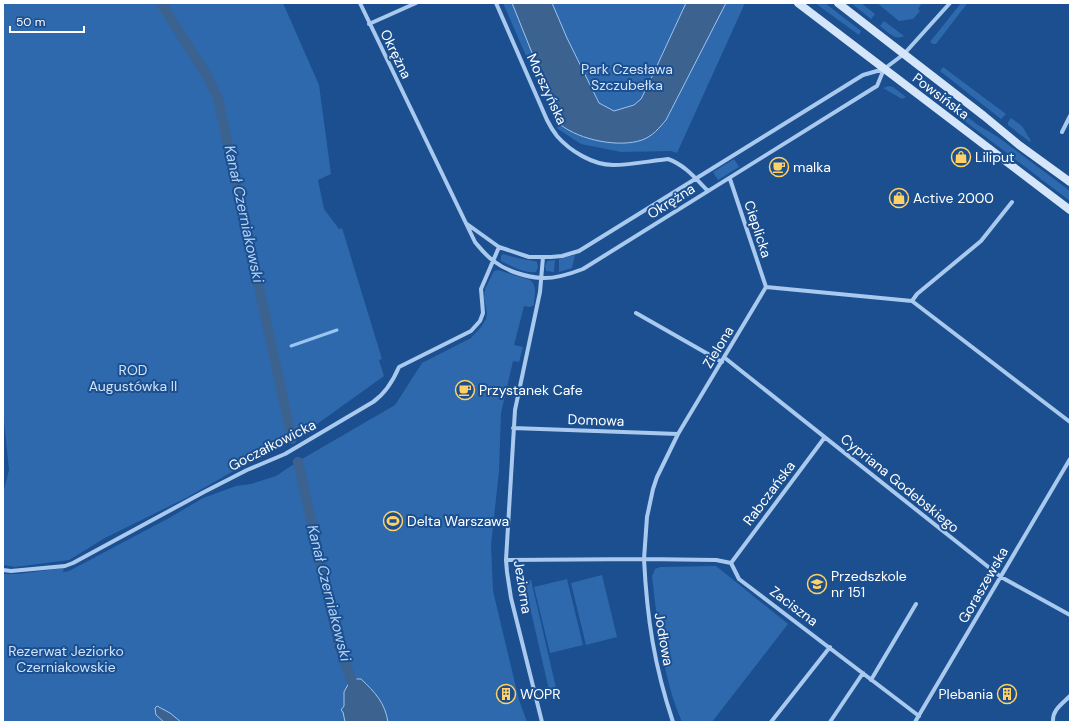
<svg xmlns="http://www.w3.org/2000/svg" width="1073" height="725" font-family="'DM Sans',sans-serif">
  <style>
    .green { fill: #2e69ad }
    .water { fill: #3c6290; stroke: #9cc4f0 }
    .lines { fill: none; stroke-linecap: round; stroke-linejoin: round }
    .stream { stroke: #9cc4f0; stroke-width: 3 }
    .canal { stroke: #3c6290; stroke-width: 10 }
    .street { stroke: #a9c9ee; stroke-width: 4 }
    .secondary { stroke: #d6e6fa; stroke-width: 8 }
    .labels { text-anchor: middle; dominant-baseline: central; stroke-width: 4; stroke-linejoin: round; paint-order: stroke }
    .street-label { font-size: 14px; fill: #fff; stroke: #1b4f8f }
    .park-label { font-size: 14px; fill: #cfe3fa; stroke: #1b4f8f }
    .poi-label { font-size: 14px; fill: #fff; stroke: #1b4f8f; text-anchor: start }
    .water-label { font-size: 15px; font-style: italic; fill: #b5d3f5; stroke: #1b4f8f }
  </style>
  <rect width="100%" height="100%" fill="#1b4f8f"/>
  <path class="green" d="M3,3H283L319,85L331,174L318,180L324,209L339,229L342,228L382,359L379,360L384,376L306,432L283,445L280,442L275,449L258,457L186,498L105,538L69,560L15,567L3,565V493L9,470L3,411Z
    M503,3H745L677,153L671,151L621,152L581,144L558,129Z
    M815,3H825L861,31L859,35Z
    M851,3H861L875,14L871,19Z
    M877,3H922L918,9L920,11L913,19L899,21Z
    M961,3H966V5L936,44H933L930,42Z
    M884,21L904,36C895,41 888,32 880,26Z
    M943,67L1006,114L1001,119L940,71Z
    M889,86L893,87L906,97L902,99L883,88Z
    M927,87L978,125L998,137L1070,191V201L925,91Z
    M1011,118L1022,126L1031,141L1030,142L1008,125V122Z
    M734,159L739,167L718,180L713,172Z
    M503,254L517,258L534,261L537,262L538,267L536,272C525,274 511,266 501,261V256Z
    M575,255L572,268L559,272V259Z
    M555,260L554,272L546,271L545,267L547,261Z
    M498,270L530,280C538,286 534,296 534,305L530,307L524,306L514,345L523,347L519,362L513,361L501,413L499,471L491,545L493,591L519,700L527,722H3V574H18L64,568L63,572L69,571L169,518L203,498L236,486L251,484L276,476L294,464L335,649L344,646L302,459L395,405L422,363L471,338L481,327L486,319L487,313L484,298L485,289L494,271Z
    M716,566L788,624L712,722H682C662,676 658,625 652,576L655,569L660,567Z
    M602,575L617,637L586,645L571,583Z
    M567,579L583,645L550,653L534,587Z
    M531,580L556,688L549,690L524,581Z"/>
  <path class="water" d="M512,3H552L567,38L599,103L614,111L634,105L641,99L649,83L686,3H726L666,120C659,128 653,136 642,140C619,148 580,140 561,125Z
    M351,679H361C375,692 385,703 388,722H345L343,712L341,710L344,706V692Z
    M157,706L170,713L181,722H164L156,715L155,708Z"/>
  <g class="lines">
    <path class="stream" d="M291,346L337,330"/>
    <path class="canal" d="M161,3L209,79L218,99L292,439
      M298,462L340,648L356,693"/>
    <path class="street" d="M360,3L475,242C481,249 487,257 495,262C507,271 526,277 541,278C555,279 570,274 583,269L872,89L877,86L884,69
      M496,3L547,120C550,126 553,131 557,136C570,151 593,165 613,165C631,165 650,161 668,159C685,165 696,179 708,191
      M369,24L416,3
      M1062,132L1070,116
      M730,179L766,287
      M467,224L499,247L529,257H551L562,256L579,251L863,75L884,69L904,54L950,3
      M912,301L1070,422
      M912,301L917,294L981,241L1012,202
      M636,313L722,362
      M725,358L1001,577L1070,615
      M513,428L678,434
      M506,560L644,559L647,517L653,489L657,477L678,434L766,287L912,301
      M731,563L825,437
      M3,570L11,571L65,566L73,563L204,492L247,470L285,454L373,402C386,393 393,381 399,367L471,331L480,321L483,313L481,289L499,247
      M871,680L916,604
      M542,722L511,598L507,572L506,560L515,410L540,292L543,257
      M673,722C654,665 647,618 644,559L716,560L731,563L739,579L919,716
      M771,722L830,647
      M830,722L863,673
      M915,722L1070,459
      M1053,722C1052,710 1062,704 1070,696"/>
    <path class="secondary" d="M798,3L1070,210
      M838,3L984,116L1019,145L1070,182"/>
  </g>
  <defs>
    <g id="shop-ring" transform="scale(1)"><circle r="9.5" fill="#1b4f8f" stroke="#ffd166" stroke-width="1.5"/><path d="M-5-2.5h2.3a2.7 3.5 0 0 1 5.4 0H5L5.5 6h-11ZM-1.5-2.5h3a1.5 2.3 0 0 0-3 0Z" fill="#ffd166"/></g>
    <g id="cafe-ring" transform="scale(1)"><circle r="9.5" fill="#1b4f8f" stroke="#ffd166" stroke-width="1.5"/><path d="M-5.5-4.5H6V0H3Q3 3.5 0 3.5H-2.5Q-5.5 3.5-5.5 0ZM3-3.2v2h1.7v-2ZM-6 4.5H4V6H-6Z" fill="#ffd166"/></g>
    <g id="stadium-ring" transform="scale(1)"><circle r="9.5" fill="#1b4f8f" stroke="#ffd166" stroke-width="1.5"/><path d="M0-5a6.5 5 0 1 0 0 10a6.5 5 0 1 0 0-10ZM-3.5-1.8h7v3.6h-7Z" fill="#ffd166"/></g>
    <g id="school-ring" transform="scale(1)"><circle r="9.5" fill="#1b4f8f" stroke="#ffd166" stroke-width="1.5"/><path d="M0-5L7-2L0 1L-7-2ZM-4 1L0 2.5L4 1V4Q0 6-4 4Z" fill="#ffd166"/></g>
    <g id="building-ring" transform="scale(1)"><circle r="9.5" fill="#1b4f8f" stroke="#ffd166" stroke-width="1.5"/><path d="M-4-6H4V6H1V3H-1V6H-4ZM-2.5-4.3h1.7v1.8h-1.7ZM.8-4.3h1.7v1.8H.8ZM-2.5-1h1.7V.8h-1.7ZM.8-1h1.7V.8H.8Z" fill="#ffd166"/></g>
  </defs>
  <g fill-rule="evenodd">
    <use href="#shop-ring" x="961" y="157"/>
    <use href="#cafe-ring" x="779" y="167"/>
    <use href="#shop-ring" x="899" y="198"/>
    <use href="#cafe-ring" x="465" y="390"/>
    <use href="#stadium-ring" x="393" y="521"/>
    <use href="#school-ring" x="817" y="584"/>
    <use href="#building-ring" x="506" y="694"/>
    <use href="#building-ring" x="1007" y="694"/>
  </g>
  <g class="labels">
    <g class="street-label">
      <text transform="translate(396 54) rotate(64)">Okrężna</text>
      <text transform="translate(547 89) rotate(65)">Morszyńska</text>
      <text transform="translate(941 96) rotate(37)">Powsińska</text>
      <text transform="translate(671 201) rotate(-32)">Okrężna</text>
      <text transform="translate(758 229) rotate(72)">Cieplicka</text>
      <text transform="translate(718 347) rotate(-59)">Zielona</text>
      <text transform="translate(596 420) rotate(2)">Domowa</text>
      <text transform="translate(272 445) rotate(-27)">Goczałkowicka</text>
      <text transform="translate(900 483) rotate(39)">Cypriana Godebskiego</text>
      <text transform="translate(769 493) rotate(-53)">Rabczańska</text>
      <text transform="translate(983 585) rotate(-60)">Goraszewska</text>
      <text transform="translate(523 587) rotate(81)">Jeziorna</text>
      <text transform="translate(794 606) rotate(37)">Zaciszna</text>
      <text transform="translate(664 639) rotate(80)">Jodłowa</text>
    </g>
    <g class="park-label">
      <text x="627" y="69">Park Czesława<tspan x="627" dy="16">Szczubełka</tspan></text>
      <text x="133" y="370">ROD<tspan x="133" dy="16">Augustówka II</tspan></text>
      <text x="66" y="651">Rezerwat Jeziorko<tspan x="66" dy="16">Czerniakowskie</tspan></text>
    </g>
    <g class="poi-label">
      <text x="975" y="157">Liliput</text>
      <text x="793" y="167">malka</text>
      <text x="913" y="198">Active 2000</text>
      <text x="479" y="390">Przystanek Cafe</text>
      <text x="407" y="521">Delta Warszawa</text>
      <text x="831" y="576">Przedszkole<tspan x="831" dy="16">nr 151</tspan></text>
      <text x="520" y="694">WOPR</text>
      <text x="993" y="694" text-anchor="end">Plebania</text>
    </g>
    <g class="water-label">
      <text transform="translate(244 214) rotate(78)">Kanał Czerniakowski</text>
      <text transform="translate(329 593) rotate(76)">Kanał Czerniakowski</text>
    </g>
  </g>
  <rect width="1073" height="725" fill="none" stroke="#ffffff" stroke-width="8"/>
  <path d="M10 26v6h74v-6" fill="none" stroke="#ffffff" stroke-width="2"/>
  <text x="16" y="26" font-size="12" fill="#ffffff" stroke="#1b4f8f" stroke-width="3" paint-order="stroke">50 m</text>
</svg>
